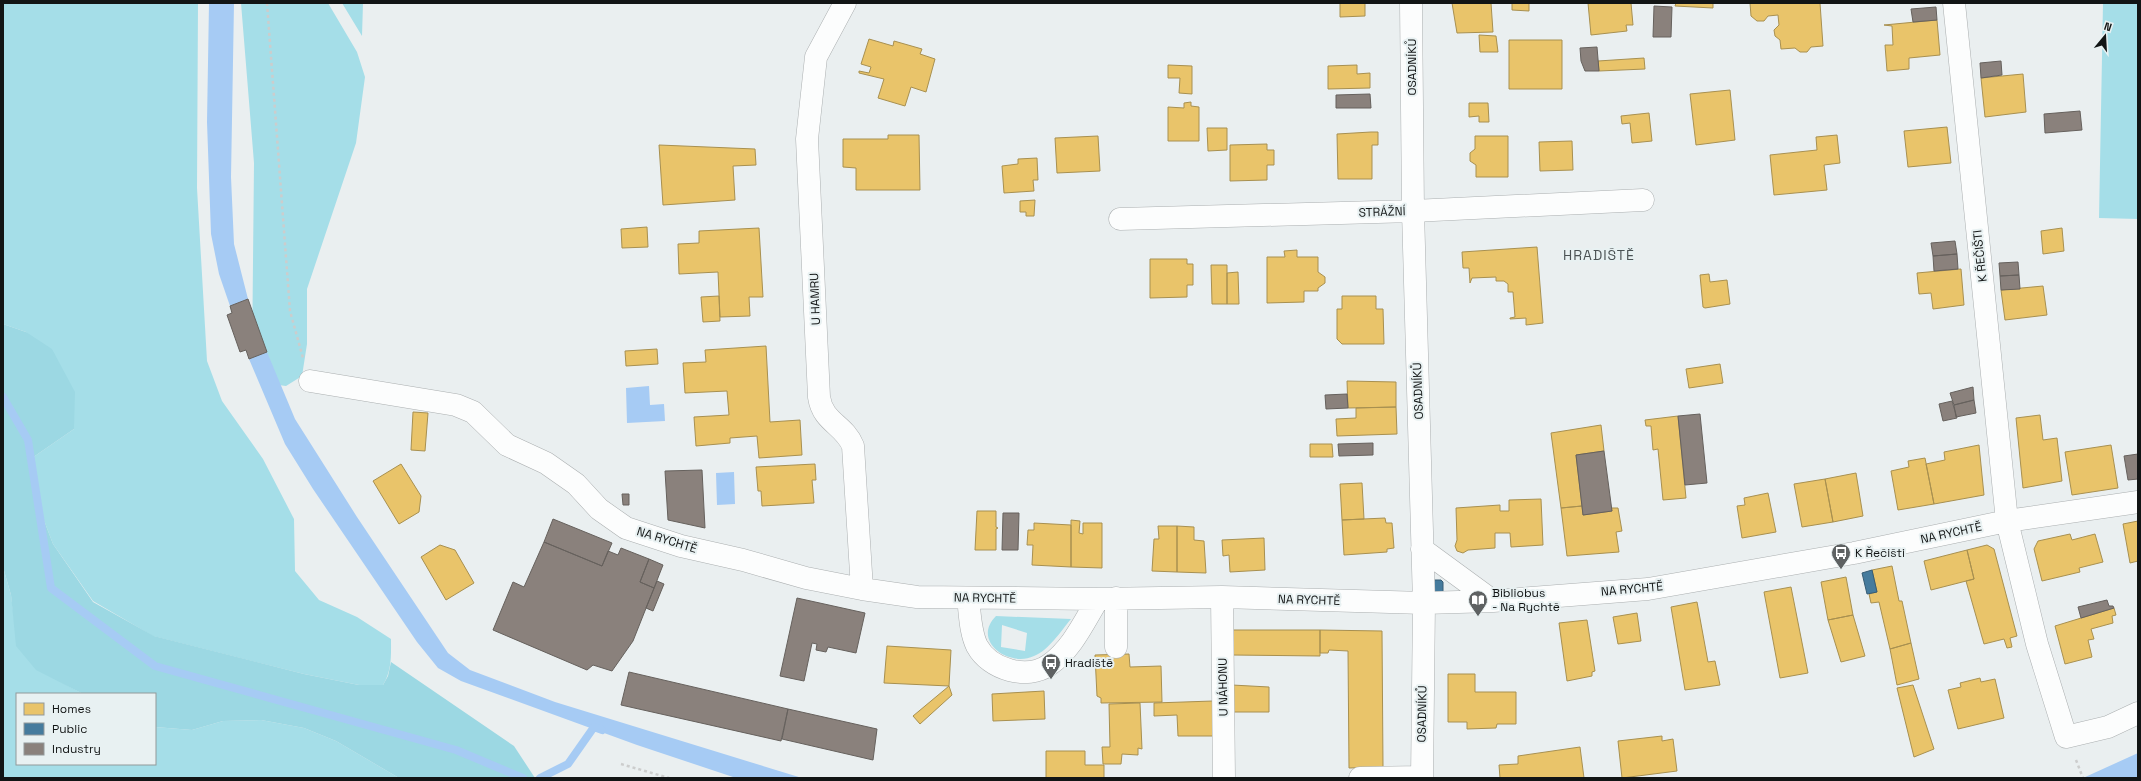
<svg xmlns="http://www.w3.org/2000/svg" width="2141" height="781" font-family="'Space Grotesk',sans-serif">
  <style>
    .green { fill: #a5dee8; fill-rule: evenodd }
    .forest { fill: #9cd8e3 }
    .water { fill: #a6cbf4 }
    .homes { fill: #e9c46a; stroke: #a89050 }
    .public { fill: #457b9d; stroke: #365c74 }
    .industry { fill: #8a817c; stroke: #66615d }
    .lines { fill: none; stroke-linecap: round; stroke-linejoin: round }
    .stream { stroke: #a6cbf4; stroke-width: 8 }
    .minor-casing { stroke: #abafb0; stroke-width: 23 }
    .path { stroke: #cccdcd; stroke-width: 2.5; stroke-dasharray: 3 3; stroke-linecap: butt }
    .minor { stroke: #fcfdfd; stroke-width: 22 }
    .labels { text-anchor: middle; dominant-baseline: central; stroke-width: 4; stroke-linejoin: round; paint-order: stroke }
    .street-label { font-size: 12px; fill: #121515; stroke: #e8f1f2 }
    .poi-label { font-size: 12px; fill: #121515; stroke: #e8f1f2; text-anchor: start }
    .quarter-label { font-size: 14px; letter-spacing: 1px; fill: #4b5254; stroke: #e8f1f2 }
  </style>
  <rect width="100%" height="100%" fill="#eaeff0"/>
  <path class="green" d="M3,3H198L197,188L207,361L222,401L263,459L294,519L295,571L319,600L357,617L391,639C391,656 392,670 383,685H359L304,674L153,636L93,601L53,544L34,494L32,458L74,429L26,332L3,324Z
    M241,3H328L357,52L365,77L356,143L307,289V344L302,376L286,386L263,383L252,360L254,163Z
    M342,3H363L362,36Z
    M2103,3H2138V219L2099,218Z
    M3,567L11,595L14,618L61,682L83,694H17V764H155V727L192,730L223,721L261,720L304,728L336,741L399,778H3Z
    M996,616L1071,619C1061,631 1049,650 1034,656C1009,668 971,641 996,616ZM1002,625L1027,633L1025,651L1001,647Z"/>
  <path class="forest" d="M3,324L26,332L52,349L75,392L74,429L32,458L34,494L53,544L93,602L154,636L304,674L359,685H383L388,676L391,662L514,746L535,778H399L336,741L304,728L261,720L223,721L192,730L155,727V694H83L36,670L16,646L11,595L3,567Z"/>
  <path class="water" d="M209,3H234L231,177L234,244L248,299L230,306L219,274L211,234L207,122Z
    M267,352L295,419L357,517L448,653L470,670L555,702L802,778H736L637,745L461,681L438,668L417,642L313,489L285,444L249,359Z
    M649,386L650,405L664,404L665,421L627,423L626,388Z
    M734,472L735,504L717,505L716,473Z
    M2138,753V778H2082H2083Z"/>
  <path class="homes" d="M1340,3H1365V16L1340,17Z
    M1452,3H1491L1493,32L1457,33Z
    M1512,3H1529V11L1512,10Z
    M1588,3H1631L1633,25H1626L1627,31L1591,35Z
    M1676,3H1713V8L1675,6Z
    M1750,3H1820L1823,46L1811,47L1807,52H1800L1795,48L1781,49L1780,40L1775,36L1774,30L1779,25L1778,15L1768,16L1764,21H1757L1751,16Z
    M1937,20L1940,55L1909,58V69L1887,71L1885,45H1893L1892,26L1884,25Z
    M1479,35L1496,36L1498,52H1480Z
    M869,39L893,46L894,41L922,49L920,54L935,59L926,92L911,87L905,106L878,98L884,79L859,73V71L869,73L871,67L861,64Z
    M1509,40H1562V89H1509Z
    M1644,58L1645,69L1599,71L1598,61Z
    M1168,65L1192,66V94L1179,93L1180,78H1168Z
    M1357,65V74L1370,73V88L1328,89V66Z
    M2023,74L2026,112L1985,117L1981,78Z
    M1730,90L1735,140L1696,145L1690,94Z
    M1191,102V106L1199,107V141H1168V107L1184,108V103Z
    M1469,103H1488L1489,122H1479V116L1469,117Z
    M1649,113L1652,141L1632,143L1630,123L1622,124L1621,116Z
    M1947,127L1951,163L1908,167L1904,131Z
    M1207,128H1227V150L1208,151Z
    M1371,132H1378V145H1372V179H1338L1337,134Z
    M888,135H919L920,190H856V168L843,167V139H888Z
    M1837,135L1840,163L1824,165L1827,190L1774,195L1770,155L1817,150L1816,137Z
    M1098,136L1100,171L1057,173L1055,138Z
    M1475,136H1508V177H1476V165L1470,161V153L1475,149Z
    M1572,141L1573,170L1540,171L1539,142Z
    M1267,144V150H1274V165H1267V180L1230,181V145Z
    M659,145L755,149L756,165L733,166L735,200L663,205Z
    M1037,158L1038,180H1033L1034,191L1004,193L1002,166L1018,164V159Z
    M1035,200L1034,216H1026V212H1020V201Z
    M647,227L648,247L622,248L621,229Z
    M759,228L763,297H749L750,316L720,317L718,272L679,274L678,244L699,243V231Z
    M2062,228L2064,251L2043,254L2041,231Z
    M1537,247L1543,323L1526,325V318L1510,319V318L1515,317L1513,292H1508V284L1504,281H1496V277L1472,278L1470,283L1469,268H1463L1462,252Z
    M1297,250V257H1318V272L1325,277V283L1318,288V291H1304V302L1267,303V257H1285L1284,251Z
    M1150,259H1187V264H1193V285H1187V297L1150,298Z
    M1211,265H1227V304H1212Z
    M1961,269L1964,305L1933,309L1931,293L1919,294L1917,273Z
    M1238,272L1239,304H1227V273Z
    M1709,274L1710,282L1727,280L1730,304L1705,308L1703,307L1700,275Z
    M2043,286L2047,315L2005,320L2001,290Z
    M719,296L720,321L703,322L701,297Z
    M1342,296H1376V309H1383L1384,344H1342L1337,339V309H1342Z
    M766,346L770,422L800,420L802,455L759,458L757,436L730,438V443L696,446L694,417L729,415L727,391L685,393L683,363L706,362L705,350Z
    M657,349L658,364L626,366L625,351Z
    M1720,364L1723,383L1689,388L1686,369Z
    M1347,381L1396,382V407L1348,408Z
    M1396,407L1397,434L1337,436L1336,419L1356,418V408Z
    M413,412L428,413L425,451L411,450Z
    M2040,415L2043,440L2057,438L2062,481L2023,488L2016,418Z
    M1678,416L1686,498L1663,500L1658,449L1653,450L1651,426H1646L1645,420Z
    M1601,425L1604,451L1576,455L1582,506L1561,508L1551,433Z
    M1310,444H1332L1333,457H1310Z
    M1979,445L1984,495L1934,504L1926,464L1945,460L1944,452Z
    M2111,445L2118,488L2072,495L2065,452Z
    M1925,458L1934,504L1898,510L1891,471L1909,467L1908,461Z
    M401,464L421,496L419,512L399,524L373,481Z
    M815,464L816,480H812L814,503L762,506L761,491H758L756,467Z
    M1856,473L1863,516L1833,522L1825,479Z
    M1825,479L1833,522L1802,527L1794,484Z
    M1362,483L1364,519L1342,520L1340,484Z
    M1768,493L1776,532L1742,538L1737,506L1745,505L1744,498Z
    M1541,499L1543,545L1511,547L1510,533H1495V548L1468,550L1463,553L1457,551L1455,546L1457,540L1456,508L1500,505V511H1509V500Z
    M1582,506L1583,515L1612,511L1611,508H1618L1622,531L1616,532L1619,552L1567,556L1561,508Z
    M977,511H996V527L998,528L996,529V550H975Z
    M1385,518L1386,523H1392L1394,548L1387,549V552L1344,555L1342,520Z
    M1071,520L1080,521L1079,533L1083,534V523H1102V568L1071,567Z
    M2138,521V561L2130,563L2123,524Z
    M1034,523L1071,525V567L1032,565L1033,545H1027L1028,530H1034Z
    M1158,526H1177V572L1152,571L1154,539H1159Z
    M1177,526L1194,527V540L1204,541L1206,573L1177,572Z
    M2070,534L2072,540L2095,534L2103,562L2079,568L2080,572L2042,581L2034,549L2038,541Z
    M1264,538L1265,570L1230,572L1229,555L1223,556L1222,540Z
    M440,545L455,550L474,583L446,600L421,557Z
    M1987,545L1994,549L2017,636L2010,638L2012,647L2007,648L2004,639L1984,644L1966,581L1974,579L1967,550Z
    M1967,550L1974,579L1931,590L1924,561Z
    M1892,566L1899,601H1902L1911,643L1890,649L1879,602L1871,603L1869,594L1877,592L1872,570Z
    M1846,577L1853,615L1828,620L1821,582Z
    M1791,587L1808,673L1780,678L1764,592Z
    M1697,602L1708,662L1715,661L1720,685L1685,690L1671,607Z
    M2114,608L2116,615L2112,616L2113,623L2091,629L2094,639L2088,640L2092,657L2065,664L2055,626Z
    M1637,613L1641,641L1618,644L1613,617Z
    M1853,615L1865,656L1841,662L1828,620Z
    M1587,620L1595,671L1592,672V676L1567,681L1559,623Z
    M1232,630H1320V656L1232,655Z
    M1320,630L1382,631L1383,767L1349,768L1348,651L1329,650L1328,653H1320Z
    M1911,643L1919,679L1897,685L1890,649Z
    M887,646L951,650L949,686L884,683Z
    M1129,654L1130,667L1161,666L1162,702L1101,703V698L1097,696L1095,655Z
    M1448,674H1475V692H1516V724H1497L1496,728L1467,729V722H1448Z
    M1980,678L1981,682L1995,679L2004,718L1958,729L1948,690L1961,687L1960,683Z
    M1232,685L1269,687V712H1231Z
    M1913,685L1934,749L1914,757L1897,688Z
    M949,686L952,695L920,724L913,716Z
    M1044,691L1045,719L993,721L992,694Z
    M1213,701V736H1178L1177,715L1154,716V703Z
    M1140,703L1142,749L1138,748V755L1122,754L1121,764H1103L1102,747H1110L1109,704Z
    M1662,736V741L1673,739L1677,771L1622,778L1618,741Z
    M1580,747L1584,778H1500L1499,765L1518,764V756Z
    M1046,751H1085V765H1104V778H1046Z"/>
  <path class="public" d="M1872,570L1877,592L1867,594L1862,573Z
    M1432,580H1441L1443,582V591L1442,592L1433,593Z"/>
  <path class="industry" d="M1654,6L1672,7L1671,37H1653Z
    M1936,7L1937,20L1913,22L1911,9Z
    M1597,47L1599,71H1585L1581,61L1580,48Z
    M2001,61L2002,75L1981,78L1980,63Z
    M1370,94L1371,108H1336V95Z
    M2080,111L2082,130L2045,133L2044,114Z
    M1955,241L1957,254L1933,256L1931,243Z
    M1957,254L1958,269L1934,271L1933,256Z
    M2018,262L2019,275L2000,276L1999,263Z
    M2019,275L2020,289L2001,290L2000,276Z
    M248,299L267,352L249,359L246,350L240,352L227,315L232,313L230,306Z
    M1973,387L1974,400L1954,405L1950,393Z
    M1347,394L1348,408L1326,409L1325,395Z
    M1974,400L1976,413L1956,417L1954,405Z
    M1952,401L1957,418L1943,421L1939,404Z
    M1700,414L1707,483L1685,485L1678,416Z
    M1373,443V455L1339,456L1338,444Z
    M1604,451L1612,511L1583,515L1576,455Z
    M2138,454V479L2128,480L2124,456Z
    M702,470L705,528L668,520L665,471Z
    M622,494H629V505H623Z
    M1003,513H1019L1018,550H1002Z
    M553,519L612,543L602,566L544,542Z
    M544,542L602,566L608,551L618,555L621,548L649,559L640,582L654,588L633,641L612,671L593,665L587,670L493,630L513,582L524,587Z
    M649,559L663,565L654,588L640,582Z
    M657,581L664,584L653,611L646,608Z
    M797,598L865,613L856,653L828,647L826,652L816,650L817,644L812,643L804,681L780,676Z
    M2107,600L2109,606H2113L2114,608L2081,618L2078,607Z
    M629,672L788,709L781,741L621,705Z
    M788,709L877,729L873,760L782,739Z"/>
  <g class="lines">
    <path class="stream" d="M3,397L28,440L51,588L155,666L456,750L523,778
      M540,778L568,764L594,727L602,730"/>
    <g class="minor-casing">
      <path id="minor" d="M845,3L816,57L807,139L819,397C823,423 844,424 853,446L862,589
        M1411,3L1413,211L1424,603L1422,778
        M1954,3L2007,521L2037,644L2066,737L2108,727L2138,713
        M1120,219L1413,211L1643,200
        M310,381L456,405L473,412L507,445L546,463L576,484L599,509L626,528L681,546L743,560L806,578L862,589L917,597L1098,599L1222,597L1424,603L1493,601L1648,589L1854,553L2007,521L2138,502
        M1422,549L1493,601
        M1222,597L1224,778
        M968,598C970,613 970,632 977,646C990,670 1027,680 1049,665C1072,649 1084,622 1098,599
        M1116,598V647
        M1360,778L1422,777"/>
    </g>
    <path class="path" d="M267,3L290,311L303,358
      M2076,760L2083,778
      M621,764L669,778"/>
    <use href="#minor" class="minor"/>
  </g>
  <defs>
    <g id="bus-pin" transform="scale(1)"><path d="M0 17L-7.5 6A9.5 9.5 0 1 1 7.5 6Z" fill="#5e6162" stroke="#e8f1f2"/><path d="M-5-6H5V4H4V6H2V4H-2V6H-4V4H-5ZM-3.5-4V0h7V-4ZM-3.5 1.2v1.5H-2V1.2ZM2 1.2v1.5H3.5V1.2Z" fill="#fff"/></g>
    <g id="library-pin" transform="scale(1)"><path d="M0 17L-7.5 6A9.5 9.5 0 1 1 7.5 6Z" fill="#5e6162" stroke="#e8f1f2"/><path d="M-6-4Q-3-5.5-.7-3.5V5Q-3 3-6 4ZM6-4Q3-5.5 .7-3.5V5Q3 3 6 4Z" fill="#fff"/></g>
  </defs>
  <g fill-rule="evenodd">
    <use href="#bus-pin" x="1841" y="553"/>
    <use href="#library-pin" x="1478" y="600"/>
    <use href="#bus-pin" x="1051" y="663"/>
  </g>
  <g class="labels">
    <g class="street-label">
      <text transform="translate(1412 67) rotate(-90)">OSADNÍKŮ</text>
      <text transform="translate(1382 212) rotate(-2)">STRÁŽNÍ</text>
      <text transform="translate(1980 256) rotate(-96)">K ŘEČIŠTI</text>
      <text transform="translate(815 299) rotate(-92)">U HAMRU</text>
      <text transform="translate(1418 391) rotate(-92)">OSADNÍKŮ</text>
      <text transform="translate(1951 533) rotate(-12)">NA RYCHTĚ</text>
      <text transform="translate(667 540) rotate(17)">NA RYCHTĚ</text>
      <text transform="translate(1632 589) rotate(-5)">NA RYCHTĚ</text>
      <text transform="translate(985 598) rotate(1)">NA RYCHTĚ</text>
      <text transform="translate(1309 600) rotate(2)">NA RYCHTĚ</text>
      <text transform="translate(1223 687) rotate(-91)">U NÁHONU</text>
      <text transform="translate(1422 714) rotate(-89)">OSADNÍKŮ</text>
    </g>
    <g class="poi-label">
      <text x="1855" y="553">K Řečišti</text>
      <text x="1492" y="593">Bibliobus<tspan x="1492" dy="14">- Na Rychtě</tspan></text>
      <text x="1065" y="663">Hradiště</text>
    </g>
    <g class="quarter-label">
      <text x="1599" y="255">HRADIŠTĚ</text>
    </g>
  </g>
  <rect width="2141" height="781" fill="none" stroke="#121515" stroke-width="8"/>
  <rect x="16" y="693" width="140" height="72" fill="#e8f1f2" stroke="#92999a"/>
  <rect x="24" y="703" width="20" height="12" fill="#e9c46a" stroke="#92999a"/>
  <text x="52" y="713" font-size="12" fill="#121515">Homes</text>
  <rect x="24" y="723" width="20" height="12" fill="#457b9d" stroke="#92999a"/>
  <text x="52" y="733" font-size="12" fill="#121515">Public</text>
  <rect x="24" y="743" width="20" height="12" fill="#8a817c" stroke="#92999a"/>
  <text x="52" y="753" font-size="12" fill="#121515">Industry</text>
  <g transform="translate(2105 36) rotate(18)" stroke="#e8f1f2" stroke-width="3" paint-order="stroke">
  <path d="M0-3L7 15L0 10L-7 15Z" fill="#121515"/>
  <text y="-6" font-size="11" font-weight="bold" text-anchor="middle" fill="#121515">N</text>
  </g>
</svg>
